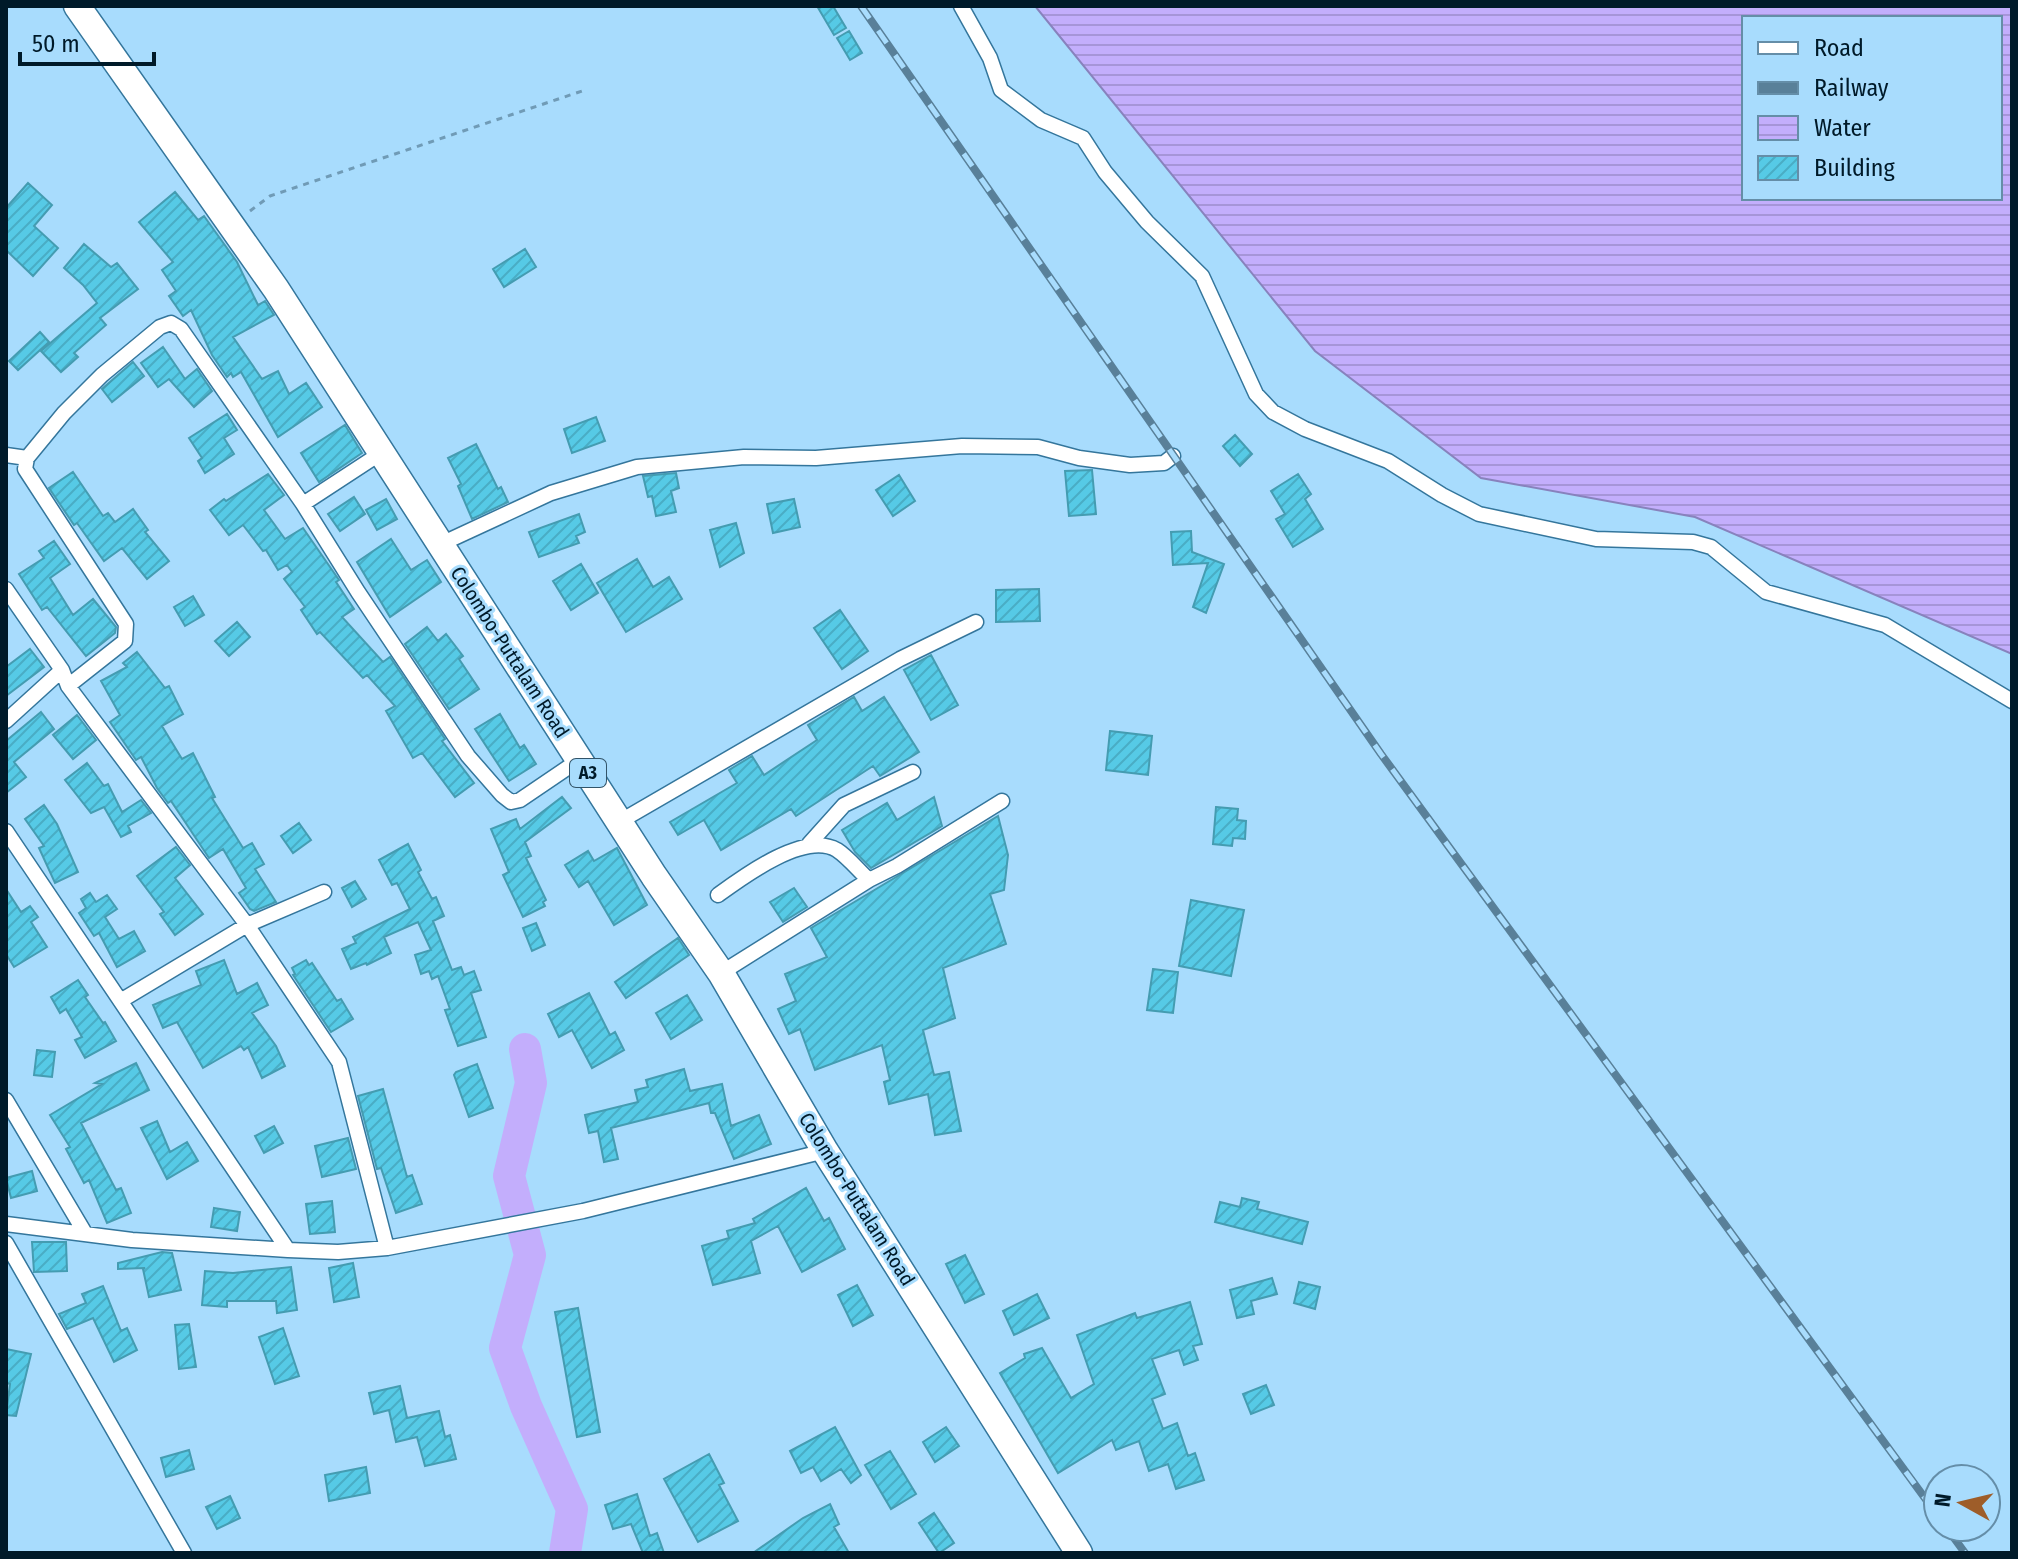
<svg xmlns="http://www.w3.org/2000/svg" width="2018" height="1559" font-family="'Fira Sans Condensed',sans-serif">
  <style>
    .water { fill: url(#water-rules); stroke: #8882bd; stroke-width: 2; fill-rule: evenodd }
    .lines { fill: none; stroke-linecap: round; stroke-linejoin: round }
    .river { stroke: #c3aefc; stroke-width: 32 }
    .building { fill: url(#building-hatch); stroke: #449cb1; stroke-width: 2 }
    .street-casing { stroke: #34769c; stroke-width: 17 }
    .highway-casing { stroke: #34769c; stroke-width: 29 }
    .path { stroke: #709bb6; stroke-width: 3; stroke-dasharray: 6 6; stroke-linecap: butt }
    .street { stroke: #fff; stroke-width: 14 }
    .highway { stroke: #fff; stroke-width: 26 }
    .rail-casing { stroke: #598099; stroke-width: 8 }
    .rail { stroke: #a8dcfd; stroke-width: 5; stroke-dasharray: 15; stroke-linecap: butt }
    .labels { text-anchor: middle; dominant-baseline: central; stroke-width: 6; stroke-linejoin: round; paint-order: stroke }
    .shield { fill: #a8dcfd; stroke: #325469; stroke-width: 2 }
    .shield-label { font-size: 18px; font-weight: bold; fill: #001a29 }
    .street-label { font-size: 20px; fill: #001a29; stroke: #a8dcfd }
  </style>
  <defs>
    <pattern id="water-rules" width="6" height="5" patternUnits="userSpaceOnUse" patternTransform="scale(2)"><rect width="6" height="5" fill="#c3aefc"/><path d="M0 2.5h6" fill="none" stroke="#a695d8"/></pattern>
    <pattern id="building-hatch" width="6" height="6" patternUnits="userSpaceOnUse" patternTransform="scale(2)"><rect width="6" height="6" fill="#56cae6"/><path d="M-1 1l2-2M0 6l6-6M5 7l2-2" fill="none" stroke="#49adc5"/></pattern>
  </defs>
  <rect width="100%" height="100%" fill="#a8dcfd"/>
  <path class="water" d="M1035,6H2012V654L1695,517L1481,478L1315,351ZM1744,18H2000V198H1744Z"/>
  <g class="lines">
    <path class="river" d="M525,1049L531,1083L509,1176L530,1255L505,1348L526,1406L572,1509L565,1553"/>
  </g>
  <path class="building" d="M817,6H833L846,28L834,35Z
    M849,31L862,53L850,60L837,38Z
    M28,183L52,205L34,226L58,248L33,276L6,250V208Z
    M175,192L198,220L204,216L237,262L258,305L265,301L274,315L233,337L262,379L278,371L289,394L306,383L322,407L278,437L241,372L233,377L231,373L227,377L212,355L191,310L183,316L169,296L176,291L162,270L173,262L139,222Z
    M84,244L111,267L117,263L138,289L100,318L106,325L74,353L78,357L61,372L41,351L97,303L83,285L64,268Z
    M525,249L536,267L504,287L493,269Z
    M40,332L49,342L18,370L9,361Z
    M163,347L185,379L197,369L212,391L194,407L169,379L158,387L141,363Z
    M133,362L144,376L112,402L102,389Z
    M227,414L237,430L224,438L234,454L205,473L198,461L202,458L189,438Z
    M596,417L605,441L572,453L564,429Z
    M345,425L362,453L319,482L301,453Z
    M1235,435L1252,454L1240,466L1223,446Z
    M476,444L498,489L501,487L508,502L472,519L458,486L461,484L448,458Z
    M1092,470L1096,514L1069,516L1065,471Z
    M73,472L103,516L108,513L115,522L133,509L148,530L145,532L169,561L147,579L122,548L104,561L77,523L74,525L49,488Z
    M676,473L679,488L671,491L676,512L656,516L652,496L648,497L643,476Z
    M268,474L284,495L264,510L285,539L303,528L339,580L336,582L354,609L342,617L383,662L390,657L445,739L442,741L474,783L455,797L422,753L413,758L386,711L395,706L367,675L363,678L320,632L317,634L301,610L305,607L284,579L292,572L287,565L278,570L266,550L263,551L243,525L229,535L210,510L224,499L226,501Z
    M1298,474L1311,494L1305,499L1323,529L1293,547L1276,519L1285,514L1271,491Z
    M899,475L915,501L893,516L876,490Z
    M354,497L365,514L340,531L328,514Z
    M386,499L397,519L377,530L366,510Z
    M794,499L800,527L773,533L767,504Z
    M579,514L585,532L576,536L579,543L539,557L529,532Z
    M736,523L744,553L720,567L710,530Z
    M1191,531L1192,552L1224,564L1206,613L1193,607L1208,563L1173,565L1171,532Z
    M391,539L411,570L427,560L441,582L390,617L357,562Z
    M54,541L70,564L50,578L73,615L93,599L116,627L115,633L86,656L47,607L42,610L19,574L44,558L39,551Z
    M637,559L653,587L669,577L682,599L626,632L597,583Z
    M581,564L598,593L571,610L553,581Z
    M1039,589L1040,621L996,622V590Z
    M193,596L204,615L185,626L174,607Z
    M840,610L868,651L842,669L814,628Z
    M237,622L250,637L229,656L215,641Z
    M427,627L438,641L446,634L463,656L459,659L479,689L449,709L405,644Z
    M30,649L44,667L6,696V667Z
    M137,652L165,688L169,686L183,714L162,726L182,759L193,753L215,797L212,798L243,848L252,843L264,864L255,869L276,902L254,911L250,909L239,893L246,888L223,849L209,858L171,801L168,803L157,788L141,757L136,760L110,722L120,715L101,681L127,667L123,663Z
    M931,655L958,705L931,720L904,670Z
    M854,697L862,711L884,697L919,752L880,776L873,766L796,816L791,809L721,850L704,820L678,835L670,822L737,783L729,770L752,756L764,775L817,740L808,725Z
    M41,712L54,729L14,762L26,777L6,793V741Z
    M500,714L520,748L524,745L536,764L509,781L475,729Z
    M77,715L96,740L73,759L53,735Z
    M1110,731L1152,736L1148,775L1106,770Z
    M87,763L104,786L108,784L122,812L141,800L151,813L128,826L131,832L121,837L104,807L91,813L65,780Z
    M562,797L571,808L525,842L531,856L526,858L546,900L543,902L545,906L523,917L503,875L509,872L491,829L516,819L520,829Z
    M934,797L942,826L871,868L855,852L842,830L887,803L897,820Z
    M44,805L57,824L78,872L55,883L39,848L44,846L25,819Z
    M1216,807L1238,809L1237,820L1246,821L1245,839L1233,838L1232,846L1213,844Z
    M998,816L1008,855L1004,890L990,894L1006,944L943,968L955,1018L923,1030L934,1075L949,1072L961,1131L935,1135L928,1094L889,1104L884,1082L890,1080L882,1045L815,1070L800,1029L789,1034L778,1009L796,1001L785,974L827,957L811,928Z
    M299,823L311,840L293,853L281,836Z
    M408,844L421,870L418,872L432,899L436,897L444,916L433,921L452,970L461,967L464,975L474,971L481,990L471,993L486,1037L458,1046L445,1010L450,1009L438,976L432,979L429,971L421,974L415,955L431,950L418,922L384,937L391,953L367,965L366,963L351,969L342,949L356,943L353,937L410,909L397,883L392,885L379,860Z
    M176,847L190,865L175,878L203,914L175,935L160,914L164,912L137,876Z
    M617,848L647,905L614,925L588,881L579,887L565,865L588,851L594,861Z
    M355,881L366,899L352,907L342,888Z
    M794,888L807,907L783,922L770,902Z
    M6,889L21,912L30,906L38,917L31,922L47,947L14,967L6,954Z
    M90,893L96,902L107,895L117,909L105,917L119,939L134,931L145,951L117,967L99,933L94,936L79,913L86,908L81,899Z
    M1191,900L1244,910L1231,976L1179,966Z
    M536,923L545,945L532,951L523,928Z
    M678,938L689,955L626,998L615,982Z
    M224,960L237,994L257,983L268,1005L252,1013L276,1046L285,1066L262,1078L248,1047L244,1050L241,1046L203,1068L177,1022L163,1028L153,1005L201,985L196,971Z
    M306,960L309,965L312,963L337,1001L341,999L353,1019L331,1032L293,975L295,974L292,968Z
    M1153,969L1178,972L1173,1013L1147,1010Z
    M78,980L88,995L85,997L103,1023L105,1022L116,1041L85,1058L75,1040L82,1037L66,1009L60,1013L51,997Z
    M589,993L610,1035L615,1032L624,1050L592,1068L572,1030L559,1037L548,1014Z
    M687,995L702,1020L671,1039L656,1013Z
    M37,1050L55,1052L52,1077L34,1075Z
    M136,1063L149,1090L81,1123L116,1190L121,1188L131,1213L107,1223L89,1180L84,1183L66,1149L70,1147L50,1115L102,1084L95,1083Z
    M477,1064L493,1108L469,1117L454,1075L456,1072Z
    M684,1069L690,1091L722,1084L731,1126L759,1115L771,1144L734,1159L715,1113H711L709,1103L611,1128L618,1159L604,1162L598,1131L589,1133L585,1115L638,1102L635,1090L648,1087L646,1080Z
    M383,1089L407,1177L412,1175L422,1204L396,1213L381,1168L377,1169L358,1096Z
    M157,1121L170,1152L187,1142L198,1161L167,1179L141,1128Z
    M274,1126L283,1143L264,1153L255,1136Z
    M348,1138L356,1169L322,1177L315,1146Z
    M32,1171L37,1191L11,1198L6,1178Z
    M806,1188L824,1221L829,1218L845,1249L802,1272L778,1226L751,1241L760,1273L713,1285L702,1246L729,1238L727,1231L755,1223L753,1219Z
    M1242,1198L1259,1202L1257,1209L1308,1222L1302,1244L1215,1222L1220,1202L1240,1207Z
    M332,1201L335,1232L310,1234L306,1204Z
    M214,1208L240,1212L237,1231L211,1227Z
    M32,1242H66L67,1271L34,1272Z
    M162,1252L172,1253L181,1290L149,1297L143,1269L145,1268L118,1269V1263Z
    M965,1255L984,1294L965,1303L946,1264Z
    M353,1263L359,1297L334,1302L329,1268Z
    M291,1267L297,1310L277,1313L276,1301H227V1307L202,1305L205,1271L233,1273Z
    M1272,1278L1277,1294L1251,1301L1254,1314L1237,1318L1230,1290Z
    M1299,1282L1320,1287L1315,1309L1294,1303Z
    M857,1285L873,1315L853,1326L838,1295Z
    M103,1286L121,1331L127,1328L137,1350L114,1362L93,1318L67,1329L59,1314L86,1303L82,1294Z
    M1037,1294L1049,1318L1014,1335L1003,1311Z
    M1190,1302L1202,1344L1193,1346L1198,1360L1184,1365L1179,1350L1152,1359L1165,1394L1152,1399L1163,1429L1177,1423L1188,1456L1195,1453L1204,1480L1176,1489L1168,1464L1149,1471L1139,1441L1116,1450L1112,1440L1058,1473L1000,1373L1025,1358L1024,1354L1042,1348L1071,1398L1094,1384L1077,1335L1135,1313L1137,1318Z
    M578,1308L600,1432L577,1437L555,1312Z
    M189,1324L196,1367L179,1369L175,1325Z
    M283,1328L299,1376L275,1384L259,1337Z
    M6,1349L31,1354L16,1416L6,1415L10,1384L6,1383Z
    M1266,1385L1274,1405L1251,1414L1243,1394Z
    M400,1386L407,1418L439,1411L445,1437L450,1435L456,1459L425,1466L417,1437L396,1442L389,1410L374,1414L369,1393Z
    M835,1427L861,1475L851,1483L841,1469L821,1481L813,1467L801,1473L790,1451Z
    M946,1427L959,1446L935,1462L923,1442Z
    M189,1450L194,1469L166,1477L161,1458Z
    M890,1451L916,1494L891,1509L865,1465Z
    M709,1454L724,1483L719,1485L738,1521L698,1542L664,1479Z
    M366,1467L370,1493L329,1501L325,1475Z
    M637,1494L650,1536L657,1533L664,1553H643L631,1524L613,1529L605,1505Z
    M230,1496L240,1518L217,1529L206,1507Z
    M830,1504L839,1524L834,1527L849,1553H753L803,1518Z
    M934,1513L954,1543L939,1553L919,1523Z"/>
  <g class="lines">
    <g class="street-casing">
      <path id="street" d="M961,6L990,58L1001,90L1041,120L1083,138L1105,172L1147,222L1202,276L1256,394L1273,412L1305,429L1388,461L1442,495L1479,514L1596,539L1693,542L1711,547L1766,592L1885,625L2012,701
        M6,455L27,458
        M303,504L381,453
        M441,544L551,493L637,467L744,457L816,458L962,446L1038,447L1079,458L1130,465L1164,463L1173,456
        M6,589L62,670L68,686L247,925L339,1062L387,1248
        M68,686L125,641L126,624L25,469L27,458L64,413L102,375L160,327L171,323L181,329L303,504L358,592L468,756L502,795L511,802L520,800L579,760
        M6,721L62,670
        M619,822L900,659L976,622
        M6,831L288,1250
        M809,844L844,805L913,772
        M718,895C744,876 805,831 837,850C848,857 859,871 869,880L897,866L1002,801
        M721,973L869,880
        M122,1000L247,925L324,892
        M6,1100L85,1233
        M6,1224L132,1240L288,1250L338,1252L387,1248L583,1211L825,1151
        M6,1243L184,1553"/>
    </g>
    <g class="highway-casing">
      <path id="highway" d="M77,6L276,289L654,876L721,973L825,1151L1079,1553"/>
    </g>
    <path class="path" d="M250,211L270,196L582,91"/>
    <use href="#street" class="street"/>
    <use href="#highway" class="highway"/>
    <g class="rail-casing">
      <path id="rail" d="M861,6L1381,754L1938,1516
        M1946,1527L1965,1553"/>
    </g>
    <use href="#rail" class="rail"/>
  </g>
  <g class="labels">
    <rect class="shield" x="570" y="759" width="36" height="28" rx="6"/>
    <g class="shield-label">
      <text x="588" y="773">A3</text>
    </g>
    <g class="street-label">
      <text transform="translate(510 652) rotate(57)">Colombo-Puttalam Road</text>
      <text transform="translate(857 1199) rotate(58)">Colombo-Puttalam Road</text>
    </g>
  </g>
  <rect width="2018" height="1559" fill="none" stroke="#001a29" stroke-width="16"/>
  <rect x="1742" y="16" width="260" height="184" fill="#a8dcfd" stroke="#658ea8" stroke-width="2"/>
  <rect x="1758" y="42" width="40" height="12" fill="#ffffff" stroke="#658ea8" stroke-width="2"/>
  <text x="1814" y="56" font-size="24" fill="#001a29">Road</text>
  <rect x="1758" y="82" width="40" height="12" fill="#598099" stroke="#658ea8" stroke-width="2"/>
  <text x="1814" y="96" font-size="24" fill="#001a29">Railway</text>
  <rect x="1758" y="116" width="40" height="24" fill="url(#water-rules)" stroke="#658ea8" stroke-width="2"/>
  <text x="1814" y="136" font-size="24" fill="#001a29">Water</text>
  <rect x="1758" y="156" width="40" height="24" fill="url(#building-hatch)" stroke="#658ea8" stroke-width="2"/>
  <text x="1814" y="176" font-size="24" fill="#001a29">Building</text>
  <g transform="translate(1962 1503) rotate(278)"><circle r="38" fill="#a8dcfd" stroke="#658ea8" stroke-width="2"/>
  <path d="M0-6L14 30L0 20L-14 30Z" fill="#9e5d29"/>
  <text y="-12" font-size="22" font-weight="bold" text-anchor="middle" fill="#001a29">N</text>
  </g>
  <path d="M20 52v12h134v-12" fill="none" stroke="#001a29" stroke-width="4"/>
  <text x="32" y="52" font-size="24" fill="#001a29" stroke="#a8dcfd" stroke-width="6" paint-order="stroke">50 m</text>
</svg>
